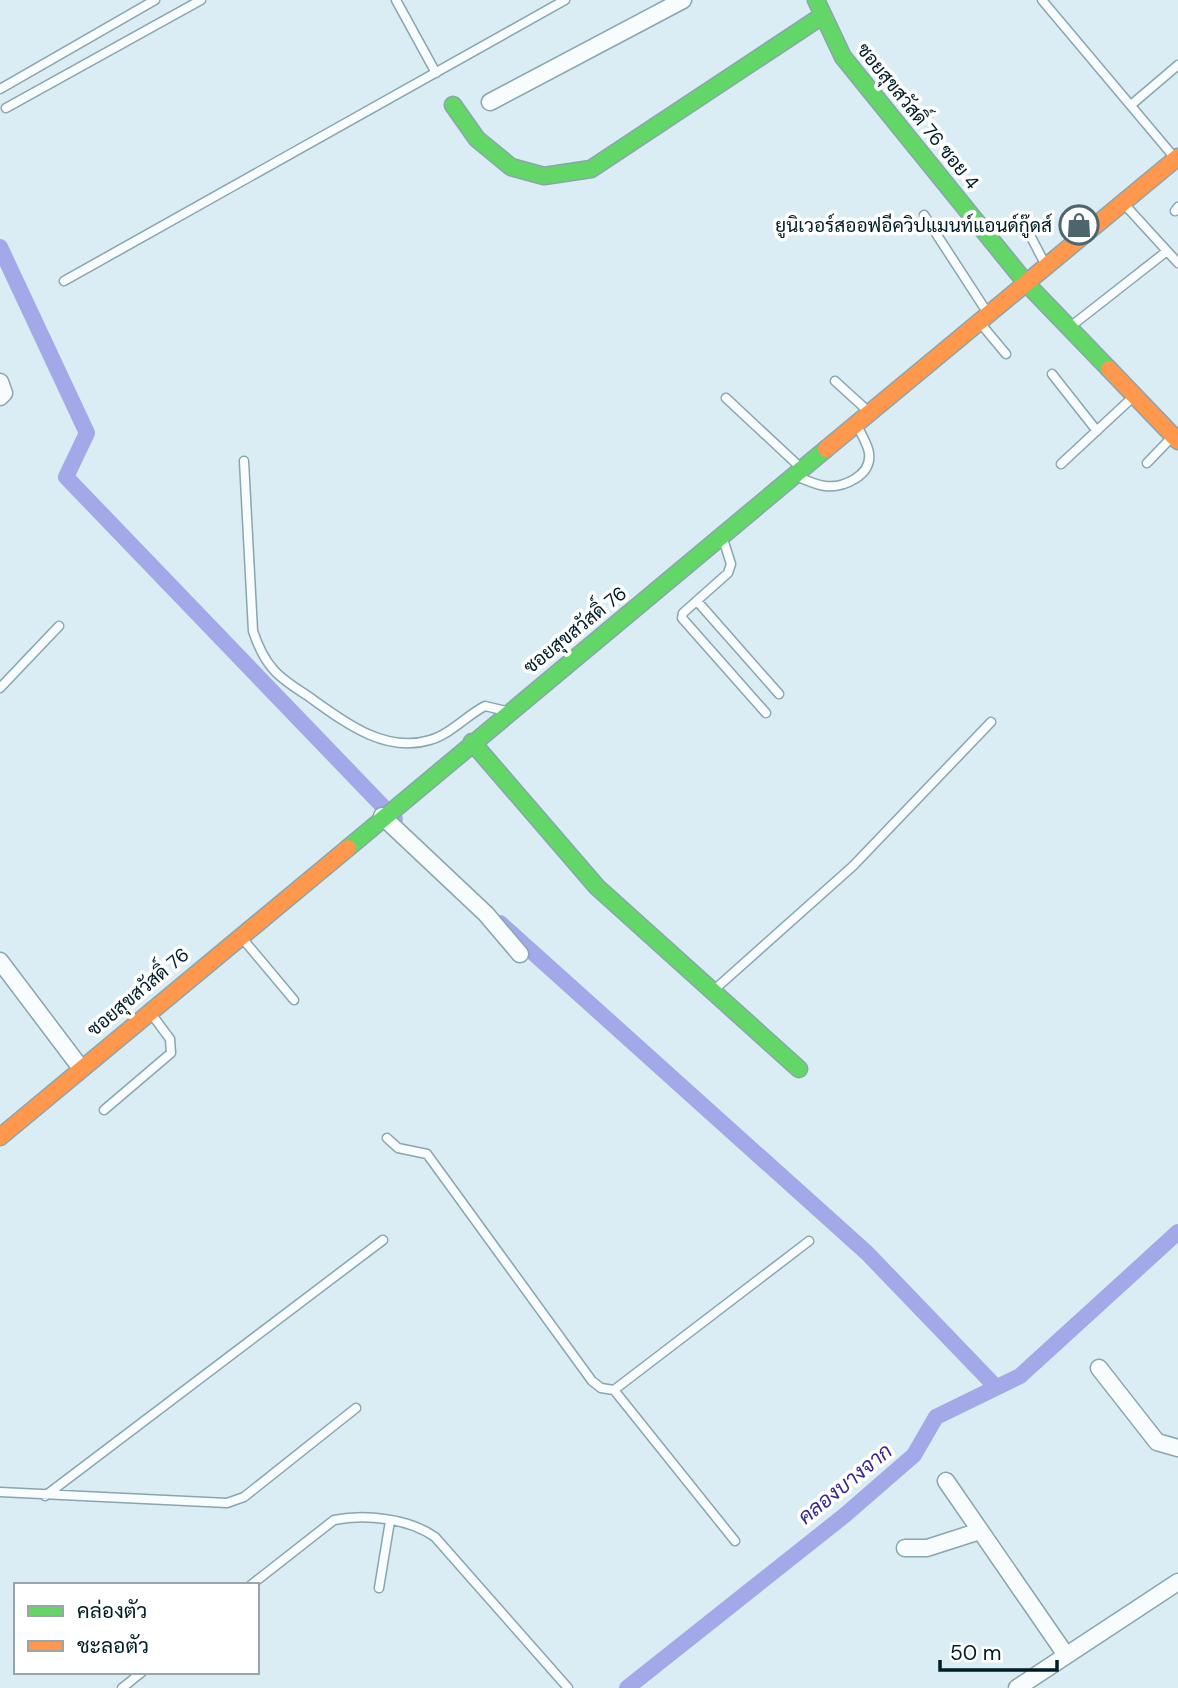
<svg xmlns="http://www.w3.org/2000/svg" width="1178" height="1688" font-family="'DM Sans',Sarabun,sans-serif">
  <style>
    .lines { fill: none; stroke-linecap: round; stroke-linejoin: round }
    .canal { stroke: #a2a8e8; stroke-width: 16 }
    .lane-casing { stroke: #89a5ae; stroke-width: 11 }
    .street-casing { stroke: #89a5ae; stroke-width: 19 }
    .fast-casing { stroke: #89a5ae; stroke-width: 19 }
    .slow-casing { stroke: #89a5ae; stroke-width: 19 }
    .lane { stroke: #f9fcfd; stroke-width: 8 }
    .street { stroke: #f9fcfd; stroke-width: 16 }
    .fast { stroke: #63d668; stroke-width: 16 }
    .slow { stroke: #ff974d; stroke-width: 16 }
    .labels { text-anchor: middle; dominant-baseline: central; stroke-width: 7; stroke-linejoin: round; paint-order: stroke }
    .street-label { font-size: 19px; fill: #011d26; stroke: #fff }
    .poi-label { font-size: 19px; fill: #011d26; stroke: #fff; text-anchor: end }
    .water-label { font-size: 21px; font-style: italic; fill: #38288e; stroke: #fff }
  </style>
  <rect width="100%" height="100%" fill="#daedf4"/>
  <g class="lines">
    <path class="canal" d="M0,247L87,433L66,477L395,819
      M500,923L867,1253L996,1387
      M627,1688L845,1515L914,1455L936,1417L1020,1376L1178,1232"/>
    <g class="lane-casing">
      <path id="lane" d="M396,0L436,73
        M1042,0L1174,157
        M0,89L155,0
        M1131,105L1178,65
        M6,108L201,0
        M1125,205L1178,263
        M1175,211L1178,207
        M924,215L987,312
        M1030,235L1045,264
        M64,281L565,0
        M981,324L1006,354
        M1070,327L1167,251
        M1052,374L1097,431
        M835,381L869,412
        M726,398L801,468
        M244,461L253,631C258,646 263,658 273,669C282,680 296,688 308,696C343,721 384,754 430,740C451,734 467,715 485,706L506,711
        M1147,463L1173,436
        M1061,464L1133,397
        M798,477C806,480 816,485 825,486C843,488 872,476 869,453C868,445 862,436 858,427
        M723,539L731,564L728,573L683,613L682,618L766,713
        M697,601L779,694
        M0,688L59,626
        M242,938L294,1000
        M714,990L853,866L991,722
        M104,1110L171,1053L170,1039L150,1012
        M387,1138L398,1148L427,1154L592,1381L601,1388L614,1390L809,1241
        M614,1390L735,1541
        M0,1492L227,1503L244,1497L356,1408
        M45,1496L383,1240
        M251,1585L334,1520C365,1514 408,1518 435,1537L568,1688
        M379,1588L390,1521
        M122,1688L142,1672"/>
    </g>
    <g class="street-casing">
      <path id="street" d="M490,102L683,0
        M0,382L4,393L0,397
        M382,816L486,914L520,954
        M0,961L80,1067
        M1099,1368L1157,1442L1178,1448
        M946,1481L1066,1655
        M905,1548H927L980,1531
        M1017,1688L1178,1582"/>
    </g>
    <g class="fast-casing">
      <path id="fast" d="M816,0L843,57L1026,283L1109,369
        M453,105L477,139L511,167L544,176L591,169L822,16
        M472,742L597,887L799,1069
        M348,848L826,449"/>
    </g>
    <g class="slow-casing">
      <path id="slow" d="M1109,369L1178,441
        M826,449L1178,157
        M0,1137L348,848"/>
    </g>
    <use href="#lane" class="lane"/>
    <use href="#street" class="street"/>
    <use href="#fast" class="fast"/>
    <use href="#slow" class="slow"/>
  </g>
  <defs>
    <g id="shop-ring" transform="scale(2.0125)"><circle r="9.5" fill="#fff" stroke="#4d666e" stroke-width="1.5"/><path d="M-5-2.5h2.3a2.7 3.5 0 0 1 5.4 0H5L5.5 6h-11ZM-1.5-2.5h3a1.5 2.3 0 0 0-3 0Z" fill="#4d666e"/></g>
  </defs>
  <g fill-rule="evenodd">
    <use href="#shop-ring" x="1079" y="225"/>
  </g>
  <g class="labels">
    <g class="street-label">
      <text transform="translate(918 116) rotate(51)">ซอยสุขสวัสดิ์ 76 ซอย 4</text>
      <text transform="translate(575 630) rotate(-39)">ซอยสุขสวัสดิ์ 76</text>
      <text transform="translate(138 992) rotate(-40)">ซอยสุขสวัสดิ์ 76</text>
    </g>
    <g class="poi-label">
      <text x="1052" y="225">ยูนิเวอร์สออฟอีควิปแมนท์แอนด์กู๊ดส์</text>
    </g>
    <g class="water-label">
      <text transform="translate(845 1484) rotate(-39)">คลองบางจาก</text>
    </g>
  </g>
  <rect x="14" y="1583" width="245" height="91" fill="#ffffff" stroke="#99a5a8" stroke-width="2"/>
  <rect x="28" y="1606" width="35" height="10" fill="#63d668" stroke="#99a5a8" stroke-width="2"/>
  <text x="77" y="1618" font-size="21" fill="#011d26">คล่องตัว</text>
  <rect x="28" y="1641" width="35" height="10" fill="#ff974d" stroke="#99a5a8" stroke-width="2"/>
  <text x="77" y="1653" font-size="21" fill="#011d26">ชะลอตัว</text>
  <path d="M940 1660v10h117v-10" fill="none" stroke="#011d26" stroke-width="3.5"/>
  <text x="950" y="1660" font-size="21" fill="#011d26" stroke="#ffffff" stroke-width="5" paint-order="stroke">50 m</text>
</svg>
